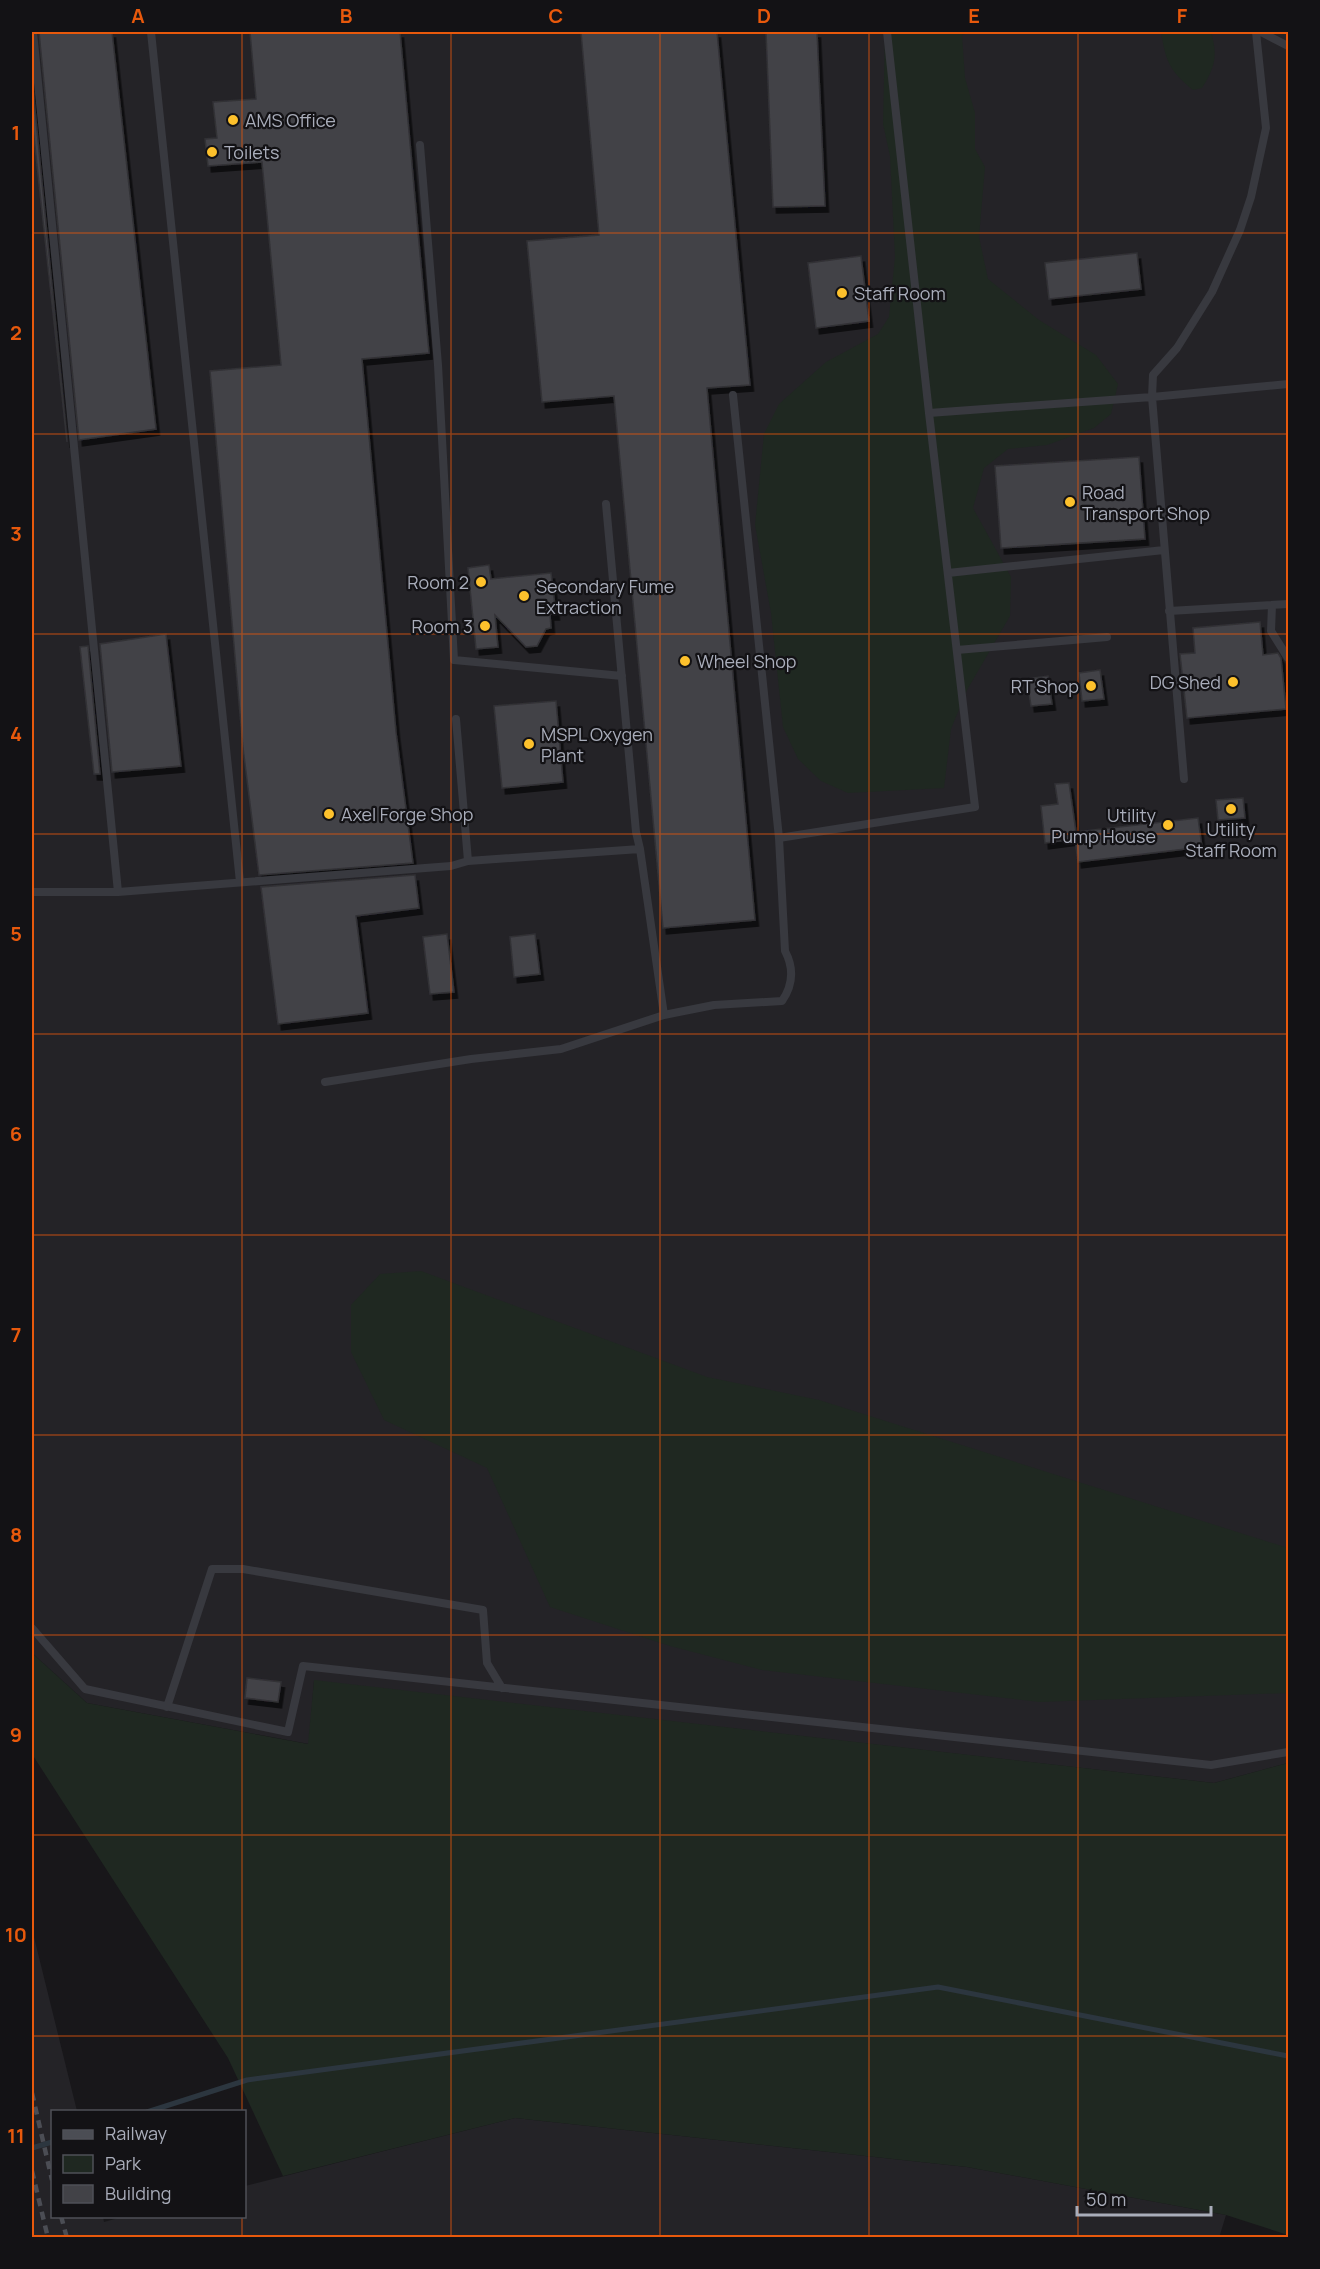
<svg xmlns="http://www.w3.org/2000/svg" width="1320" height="2269" font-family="Manrope,sans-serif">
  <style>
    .built { fill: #242327 }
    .green { fill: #1f2821 }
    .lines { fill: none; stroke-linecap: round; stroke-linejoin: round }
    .stream { stroke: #2c363f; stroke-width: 5 }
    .building { fill: #424247; stroke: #323136; stroke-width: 1.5; filter: url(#shadow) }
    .service { stroke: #38393f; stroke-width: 8 }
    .rail { stroke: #4b4d54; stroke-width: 4.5; stroke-dasharray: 8 6; stroke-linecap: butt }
    .grid { fill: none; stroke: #e8590c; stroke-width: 1.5; stroke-opacity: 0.55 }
    .poi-dot { fill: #fdc12c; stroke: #131215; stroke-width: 2 }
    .labels { text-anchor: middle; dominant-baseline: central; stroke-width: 4.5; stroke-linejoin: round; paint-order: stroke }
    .poi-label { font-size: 18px; fill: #a9adba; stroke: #131215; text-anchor: start }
    .neatline { fill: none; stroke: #e8590c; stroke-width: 2 }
    .grid-label { font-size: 20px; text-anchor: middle; font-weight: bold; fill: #e8590c }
  </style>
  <defs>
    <filter id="shadow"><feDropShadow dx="3.5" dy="6" stdDeviation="0" flood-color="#0009"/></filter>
  </defs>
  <rect width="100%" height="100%" fill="#18171a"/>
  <path class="built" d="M32,32H1288V1763L1214,1783L314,1681L309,1744L87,1703L32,1653Z
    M32,1929L77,2111L52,2112V2216L103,2217L104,2222L125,2216H244L245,2186L515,2118L967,2167L1226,2215L1219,2238L32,2237Z"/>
  <path class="green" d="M885,32H970L962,35L965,78L975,113V149L985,167L979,237L988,279L1039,320L1096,355L1118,384L1111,414L1094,428L1047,445L1008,449L984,468L973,508L1011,577L1010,616L967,690L951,729L944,788L848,793L821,781L798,759L783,727L771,613L755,525L764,434L779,404L826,362L878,334L889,317L895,257L890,156L883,124Z
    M1161,32H1211C1218,56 1215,67 1202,88L1193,90C1169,70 1166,62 1161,32Z
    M421,1271L707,1377L819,1400L1288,1548V1693L1040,1702L762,1670L670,1646L550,1607L487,1468L384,1420L351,1352V1305L380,1274Z
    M32,1653L87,1703L308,1744L314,1680L1214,1783L1288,1763V2235L1226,2215L967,2167L515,2118L283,2176L228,2058L32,1754Z"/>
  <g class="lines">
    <path class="stream" d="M147,2112L247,2080L938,1987L1288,2056
      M32,2148L52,2142"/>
  </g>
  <path class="building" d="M39,32H112L156,429L79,440Z
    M250,32H400L429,353L362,359L396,732L413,863L259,875L243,748L210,371L281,365L262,162L208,166L205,139L217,138L213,102L256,99Z
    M581,32H717L750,385L707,388L755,920L663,928L614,396L542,402L527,241L599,235Z
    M766,32H817L825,206L773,207Z
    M32,78L67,442L32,119Z
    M1137,253L1141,289L1049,299L1045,263Z
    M861,256L869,321L816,328L808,263Z
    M1139,457L1145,539L1001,548L995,466Z
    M489,565L491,579L551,573L556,614H550L551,628L546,629L537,646L526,647L495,615L498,647L476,649L468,568Z
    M1260,622L1263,655L1278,653L1281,658L1286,709L1187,718L1180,654L1195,653L1193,628Z
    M166,634L181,766L112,772L100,644Z
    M88,646L100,774H94L80,647Z
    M1100,670L1104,699L1082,701L1079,673Z
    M1048,676L1052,704L1031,706L1027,679Z
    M556,701L563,782L502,788L494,706Z
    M1069,783L1076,832L1198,818L1202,847L1078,862L1075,839L1045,843L1041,806L1058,804L1055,784Z
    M1243,798L1245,818L1218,820L1216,800Z
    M415,875L419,908L356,916L368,1013L278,1024L261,887Z
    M447,934L454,992L430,994L423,937Z
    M535,934L540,974L514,977L510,937Z
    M247,1678L281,1682L278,1702L245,1698Z"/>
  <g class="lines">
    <path class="service" d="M33,32L118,892L451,866L468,861L640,849L664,1015L714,1005L782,1001C793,985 794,968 785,951L779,838L975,807L929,413L887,32
      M151,32L240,882
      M1261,32L1288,46
      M420,145L438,365L454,660L622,676
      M733,395L779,838
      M929,413L1152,397L1288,384
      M606,504L636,832L640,849
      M948,573L1164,550
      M1272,605L1271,631L1288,658
      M1169,611L1288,604
      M957,650L1107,637
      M456,719L468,861
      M1184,779L1152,397L1153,375L1177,348L1212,292L1240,230L1251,197L1266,128L1256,32
      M32,892H118
      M325,1082L471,1059L561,1049L664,1015
      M32,1628L85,1689L288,1732L303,1666L1211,1765L1288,1752
      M167,1707L212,1569H243L483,1610L487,1663L502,1688"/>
    <path class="rail" d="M32,2093L52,2180
      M32,2171L48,2238
      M61,2216L67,2238"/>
  </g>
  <path class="grid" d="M242,32V2112M451,32V2238M660,32V2238M869,32V2238M1078,32V2238M32,233H1288M32,434H1288M32,634H1288M32,834H1288M32,1034H1288M32,1235H1288M32,1435H1288M32,1635H1288M32,1835H1288M32,2036H1288M242,2216V2238"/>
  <g class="poi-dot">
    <circle cx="233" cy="120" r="6"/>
    <circle cx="212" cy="152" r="6"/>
    <circle cx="842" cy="293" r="6"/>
    <circle cx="1070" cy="502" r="6"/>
    <circle cx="481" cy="582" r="6"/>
    <circle cx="524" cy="596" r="6"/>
    <circle cx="485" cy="626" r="6"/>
    <circle cx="685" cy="661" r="6"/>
    <circle cx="1233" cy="682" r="6"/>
    <circle cx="1091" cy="686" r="6"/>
    <circle cx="529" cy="744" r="6"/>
    <circle cx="1231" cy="809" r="6"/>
    <circle cx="329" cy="814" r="6"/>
    <circle cx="1168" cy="825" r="6"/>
  </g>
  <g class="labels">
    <g class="poi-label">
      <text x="245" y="120">AMS Office</text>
      <text x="224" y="152">Toilets</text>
      <text x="854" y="293">Staff Room</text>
      <text x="1082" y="492">Road<tspan x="1082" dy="21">Transport Shop</tspan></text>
      <text x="469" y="582" text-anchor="end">Room 2</text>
      <text x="536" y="586">Secondary Fume<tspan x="536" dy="21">Extraction</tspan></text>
      <text x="473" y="626" text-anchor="end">Room 3</text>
      <text x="697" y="661">Wheel Shop</text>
      <text x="1221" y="682" text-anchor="end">DG Shed</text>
      <text x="1079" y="686" text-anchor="end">RT Shop</text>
      <text x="541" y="734">MSPL Oxygen<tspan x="541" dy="21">Plant</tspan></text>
      <text x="341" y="814">Axel Forge Shop</text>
      <text x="1156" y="815" text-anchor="end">Utility<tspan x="1156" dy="21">Pump House</tspan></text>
      <text x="1231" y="829" text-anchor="middle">Utility<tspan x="1231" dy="21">Staff Room</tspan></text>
    </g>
  </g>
  <rect width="1320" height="2269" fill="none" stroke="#131215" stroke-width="66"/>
  <rect x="51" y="2110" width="195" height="108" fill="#131215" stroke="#4f5057" stroke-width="1.5"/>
  <rect x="63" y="2130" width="30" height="9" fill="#4b4d54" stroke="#4f5057" stroke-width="1.5"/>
  <text x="105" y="2140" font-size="18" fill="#a9adba">Railway</text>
  <rect x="63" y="2155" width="30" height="18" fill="#1f2821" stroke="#4f5057" stroke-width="1.5"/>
  <text x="105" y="2170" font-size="18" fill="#a9adba">Park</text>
  <rect x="63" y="2185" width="30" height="18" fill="#424247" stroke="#4f5057" stroke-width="1.5"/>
  <text x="105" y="2200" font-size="18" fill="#a9adba">Building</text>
  <path d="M1077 2206v9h134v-9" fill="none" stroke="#a9adba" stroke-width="3"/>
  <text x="1086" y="2206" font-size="18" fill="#a9adba" stroke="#131215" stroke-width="4.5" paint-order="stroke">50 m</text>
  <rect x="33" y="33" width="1254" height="2203" class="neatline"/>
  <g class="grid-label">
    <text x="138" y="23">A</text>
    <text x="346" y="23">B</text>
    <text x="556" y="23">C</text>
    <text x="764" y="23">D</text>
    <text x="974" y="23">E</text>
    <text x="1182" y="23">F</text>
    <text x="16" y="140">1</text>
    <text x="16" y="340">2</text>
    <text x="16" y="541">3</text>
    <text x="16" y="741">4</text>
    <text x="16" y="941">5</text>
    <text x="16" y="1141">6</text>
    <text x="16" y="1342">7</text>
    <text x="16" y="1542">8</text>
    <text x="16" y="1742">9</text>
    <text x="16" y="1942">10</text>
    <text x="16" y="2143">11</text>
  </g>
</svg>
